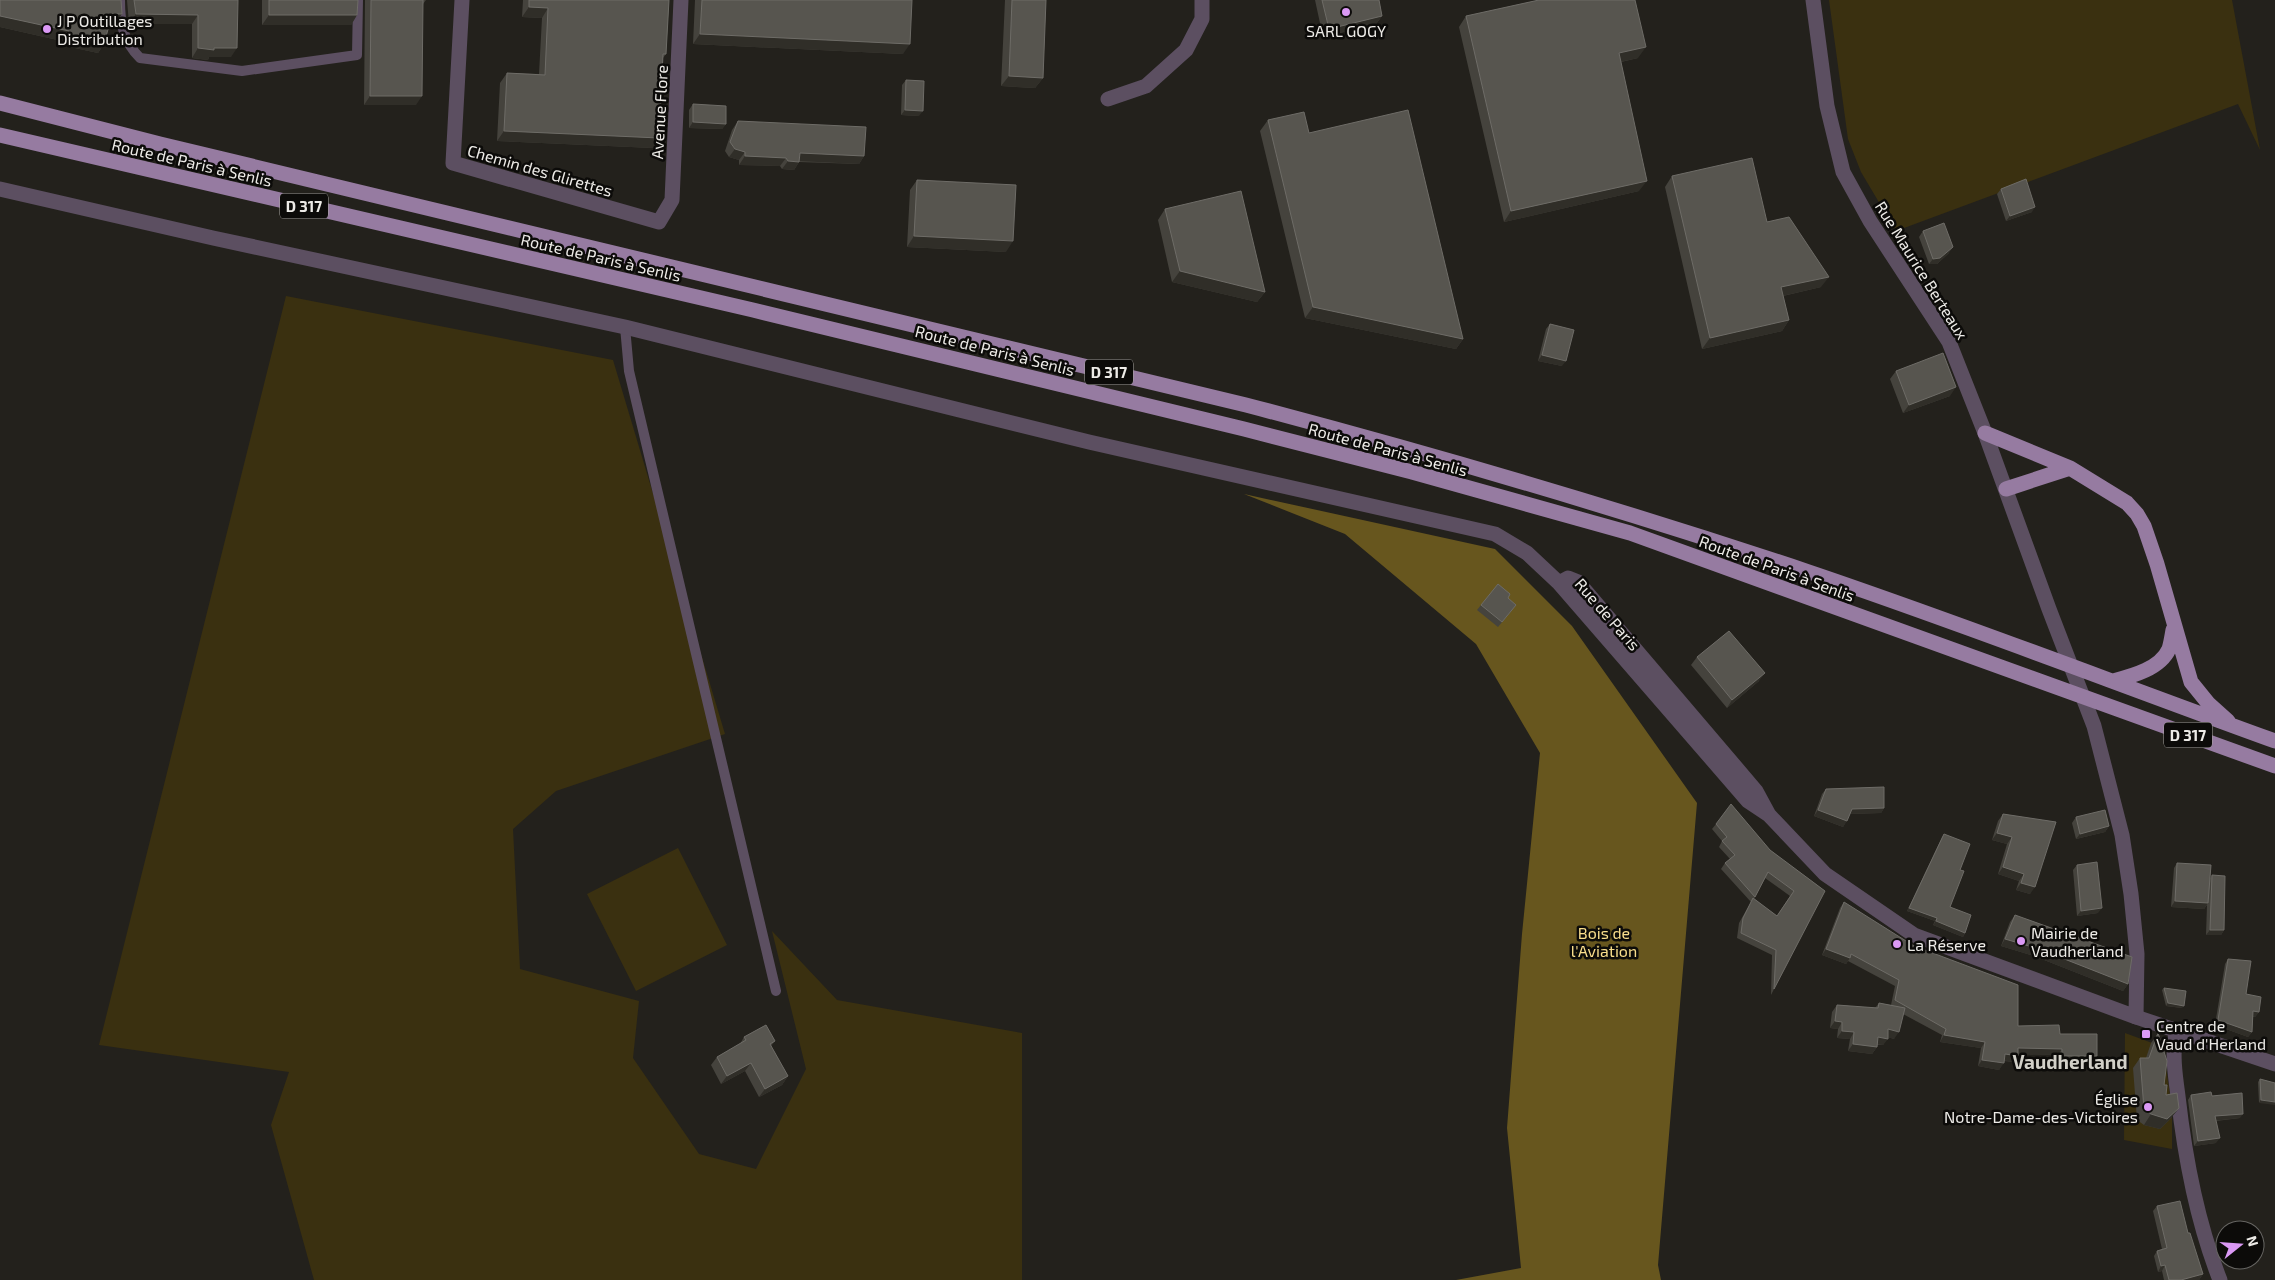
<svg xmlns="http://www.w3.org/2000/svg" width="2275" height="1280" font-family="'Exo 2',sans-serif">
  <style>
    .green { fill: #3a3010 }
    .forest { fill: #67561e }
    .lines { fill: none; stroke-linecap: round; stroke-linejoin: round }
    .service { stroke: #5c4f61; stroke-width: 10 }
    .minor { stroke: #5c4f61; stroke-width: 15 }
    .tertiary { stroke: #5c4f61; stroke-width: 15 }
    .primary { stroke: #967ba1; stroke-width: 15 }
    .wall { fill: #45433d; fill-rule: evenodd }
    .shaded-wall { fill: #302e28 }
    .building { fill: #57554f; stroke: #6e6c67 }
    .poi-dot { fill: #db99f5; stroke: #0c0b09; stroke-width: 2 }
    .labels { text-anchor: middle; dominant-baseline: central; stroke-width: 5; stroke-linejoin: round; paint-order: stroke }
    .shield { fill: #0c0b09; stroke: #aaa8a4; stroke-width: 1 }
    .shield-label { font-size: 15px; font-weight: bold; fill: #edebe7 }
    .poi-label { font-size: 16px; fill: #edebe7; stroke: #0c0b09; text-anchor: start }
    .street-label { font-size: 16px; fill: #edebe7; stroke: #0c0b09 }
    .park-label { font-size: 16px; fill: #fadf8c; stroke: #0c0b09 }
    .quarter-label { font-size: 19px; font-weight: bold; fill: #d2d0c8; stroke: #0c0b09 }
  </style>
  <rect width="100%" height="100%" fill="#23211c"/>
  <path class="green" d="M1829,0H2232L2260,150L2238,104L1896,231L1861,172L1848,139Z
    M286,296L613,360L725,734L556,791L513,829L520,969L639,1001L633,1058L699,1154L756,1169L806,1069L772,931L837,1000L1022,1033V1280H314L271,1125L289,1072L99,1045Z
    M678,848L727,945L636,991L587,894Z
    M2125,1033L2163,1047L2172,1109V1149L2124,1140Z"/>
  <path class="forest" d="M1244,494L1495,549L1572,626L1697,803L1658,1265L1661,1280H1456L1521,1268L1507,1128L1522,934L1540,753L1476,644L1345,534Z"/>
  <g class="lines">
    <path class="service" d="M120,0C120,23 123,41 140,58L242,71L357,55L358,0
      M625,327L629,371L776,991"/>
    <path class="minor" d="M462,0L453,163L659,222L672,200L681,0
      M1108,99L1146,86L1186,50L1202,19V0
      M2136,1017L2275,1064
      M2176,1032C2172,1054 2175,1074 2178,1096C2185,1158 2197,1222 2220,1280"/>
    <path class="tertiary" d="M0,189L213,238L625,327L1089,442L1495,534L1527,553L1559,583
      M1769,815L1756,791L1578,582L1568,578L1559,583L1748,801L1769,815L1825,874L1914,935L2136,1017L2137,954L2131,894L2122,835L2094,726L2049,609L1985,433L1949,342L1870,221L1843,172L1827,106L1813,0"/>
    <path class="primary" d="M0,103L160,144L1246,405C1436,455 1623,510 1809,572C1966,625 2120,685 2275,741
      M0,135L753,310L1244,429L1412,472L1630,533L2275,766
      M1985,433L2070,468L2127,503L2137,514L2144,526L2157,564L2191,682L2208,703L2228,721
      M2006,489L2070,468
      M2113,681C2132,676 2160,669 2169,649C2171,643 2172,635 2173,630"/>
  </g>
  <path class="wall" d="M0,0L115,24H111L108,28L104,44L98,53L61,45L62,41L0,27Z
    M127,0H238L231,57H209L208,60L192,58V24H129Z
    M262,0H358L357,15L351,25H262Z
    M365,0H426L423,4L416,105H364Z
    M523,0H669L666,54L663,58L653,148L497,141L500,83L507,73L539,74L542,18L522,17Z
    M695,0H912L903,54L693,44Z
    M1005,0H1046L1043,78L1035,88L1001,86Z
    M1315,0H1379L1382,16L1376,24L1323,37Z
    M1466,16L1638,58L1621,62L1639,191L1504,222L1459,27Z
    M906,80L919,116L901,115L902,85Z
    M693,104L726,124L722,129L689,128V110Z
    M1268,120L1309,133L1463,339L1456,349L1305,318L1260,131Z
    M738,121L864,156L859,164L799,162L794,170L782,169L780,166L739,165V160L729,157L725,151L732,130Z
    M1672,176L1767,222L1821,287L1783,296L1789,320L1782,331L1702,349L1665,187Z
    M917,180L1006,252L907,247L910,190Z
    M2001,189L2032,212L2006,221L1997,194Z
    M1165,209L1265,292L1257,302L1172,282L1158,220Z
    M1923,231L1949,253L1937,264H1929L1919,237Z
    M1550,324L1562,366L1538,361L1546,329Z
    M1896,371L1950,396L1903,413L1890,379Z
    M1481,605L1512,610L1498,627L1477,610Z
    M1697,657L1759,681L1727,708L1691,665Z
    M1826,789L1884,808L1881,813L1850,814L1843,827L1814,816L1822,794Z
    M2003,814L2056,822L2030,894L2016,890L2019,881L1998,874L2007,844L1992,840L1998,821Z
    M2076,817L2109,826L2105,832L2076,839L2072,823Z
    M1716,824L1770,850L1825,891L1774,989L1771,995L1772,955L1737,938L1739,923L1751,902L1721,869L1725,863L1730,859L1719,847L1722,841L1712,829ZM1765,878L1790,896L1777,916L1754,899Z
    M1944,834L1960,870L1950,907L1965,933L1963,937L1933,925L1935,921L1907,911L1942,837Z
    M2177,863L2210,878L2212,875L2224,930L2221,935H2206L2207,905L2204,909L2171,907L2174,868Z
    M2077,865L2098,913L2077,916L2073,870Z
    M1844,902L2018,1026L2060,1034L2093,1062L2058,1063V1055L2018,1054V1056L2014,1062L2004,1061L1999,1070L1978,1066L1981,1048L1940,1042L1942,1035L1903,1014L1894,1039L1888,1037L1883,1045H1877V1047L1872,1054L1848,1051L1850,1039L1837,1038L1838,1029L1830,1028L1832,1012L1837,1005L1875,1008L1879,1003L1891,1005L1895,986L1848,961L1846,964L1822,955L1840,908Z
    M2015,915L2128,984L2123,991L2034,956L2001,946L2010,922Z
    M2228,959L2246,994L2259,1012L2255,1017H2253L2252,1032L2248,1037L2215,1025L2225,964Z
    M2164,988L2182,1008L2166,1006L2162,990Z
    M2158,1033L2166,1095L2179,1108L2171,1118L2160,1129L2144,1125L2137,1120L2133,1068L2140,1058H2146L2151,1043Z
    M744,1037L775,1041L771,1046L788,1076L782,1085L759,1097L745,1071L721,1084L711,1065L717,1057L740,1044Z
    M2260,1079L2275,1083L2259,1103L2258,1082Z
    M2191,1095L2212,1096L2240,1118L2216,1121V1143L2194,1146L2188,1100Z
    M2157,1206L2188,1233L2203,1274L2199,1280H2164L2162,1271L2158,1272L2154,1256L2157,1251L2162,1249L2153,1211Z"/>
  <path class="shaded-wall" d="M529,7L548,8L542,18L522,17Z
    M112,14H122L115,24H111L105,32Z
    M136,14L198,15L192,24H129Z
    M269,15H357L351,25H262Z
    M0,16L69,31L62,41L0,27Z
    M1382,16L1376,24L1323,37L1329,29Z
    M700,34L910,44L903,54L693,44Z
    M68,35L104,44L98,53L61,45Z
    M1646,47L1638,58L1611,64L1619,53Z
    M198,48H237L231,57H209L208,60L192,58Z
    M1009,76L1043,78L1035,88L1001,86Z
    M370,96H422L416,105H364Z
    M905,110L923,111L919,116L901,115Z
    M693,122L726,124L722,129L689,128Z
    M504,131L659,138L653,148L497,141Z
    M735,149L745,152L739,160L729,157Z
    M800,153L864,156L859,164L798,161L799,162L794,170L782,169L788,161Z
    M745,156L786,158L780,166L739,165Z
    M1647,181L1639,191L1504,222L1511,211Z
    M2035,207L2032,212L2006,221L2010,216Z
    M914,236L1013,241L1006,252L907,247Z
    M1953,247L1949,253L1937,264H1929L1933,259Z
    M1180,271L1265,292L1257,302L1172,282Z
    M1829,277L1821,287L1774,298L1781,287Z
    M1313,307L1463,339L1456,349L1305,318Z
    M1789,320L1782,331L1702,349L1710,338Z
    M1542,355L1566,361L1562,366L1538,361Z
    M1956,387L1950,396L1903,413L1909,405Z
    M1765,673L1759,681L1727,708L1732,700Z
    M1884,808L1881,813L1848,814L1852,809Z
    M1818,810L1847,821L1843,827L1814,816Z
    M2109,826L2105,832L2076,839L2080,834Z
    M1997,833L2012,837L2007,844L1992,840Z
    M2003,867L2024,874L2019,881L1998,874Z
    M2021,883L2035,887L2030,894L2016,890Z
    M2175,901L2208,903L2204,909L2171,907Z
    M1909,908L1937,918L1935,921L1907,911Z
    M2102,908L2098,913L2077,916L2081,911Z
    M1936,921L1965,933L1963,937L1933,925Z
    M2210,930H2224L2221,935H2206Z
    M2005,939L2039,949L2128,984L2123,991L2034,956L2001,946Z
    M1826,949L1850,958L1846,964L1822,955Z
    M2168,1003L2184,1006L2182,1008L2166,1006Z
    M2253,1011L2259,1012L2255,1017L2250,1016Z
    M2218,1020L2252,1032L2248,1037L2215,1025Z
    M1835,1021L1842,1022L1838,1029L1830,1028Z
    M1888,1029L1899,1032L1894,1039L1884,1036Z
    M1842,1031L1854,1032L1850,1039L1837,1038Z
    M1944,1035L1985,1042L1981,1048L1940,1042Z
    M1878,1037L1888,1039L1883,1045L1873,1044Z
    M1853,1044L1877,1047L1872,1054L1848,1051Z
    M2018,1048L2062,1049L2058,1055L2014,1054Z
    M2005,1054L2018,1056L2014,1062L2001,1060Z
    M2062,1056H2097L2093,1062L2058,1063Z
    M1982,1060L2004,1063L1999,1070L1978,1066Z
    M751,1063L745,1071L721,1084L727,1076Z
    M788,1076L782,1085L759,1097L765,1089Z
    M2261,1100L2275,1102V1105L2259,1103Z
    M2179,1108L2171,1118L2160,1129L2144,1125L2151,1114Z
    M2243,1114L2240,1118L2212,1121L2215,1116Z
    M2220,1138L2216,1143L2194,1146L2198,1141Z
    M2165,1265L2162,1271L2158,1272L2161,1266Z
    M2203,1274L2199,1280H2181Z"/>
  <path class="building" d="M0,0H121L122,14H112V22H110L104,44L68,35L69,31L0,16Z
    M134,0H238L237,48H214V50L198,48V15L136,14Z
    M269,0H358L357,15H269Z
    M371,0H423L422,96H370Z
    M529,0H669L666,54H663L659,138L504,131L507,73L545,75L548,8L529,7Z
    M702,0H912L910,44L700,34Z
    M1012,0H1046L1043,78L1009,76Z
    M1322,0H1379L1382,16L1329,29Z
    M1539,0H1635L1646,47L1619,53L1647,181L1511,211L1466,16Z
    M906,80L924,81L923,111L905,110Z
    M693,104L726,106V124L693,122Z
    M1408,110L1463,339L1313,307L1268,120L1304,112L1309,133Z
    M738,121L866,127L864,156L800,153L799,162L788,161L786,158L745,156V152L735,149L730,142Z
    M1752,158L1767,222L1789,217L1829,277L1781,287L1789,320L1710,338L1672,176Z
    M2026,179L2035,207L2010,216L2001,189Z
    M917,180L1016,185L1013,241L914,236Z
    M1241,191L1265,292L1180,271L1165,209Z
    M1944,223L1953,247L1940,258L1933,259L1923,231Z
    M1550,324L1574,330L1566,361L1542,355Z
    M1943,353L1956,387L1909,405L1896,371Z
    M1498,584L1510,594L1508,598L1516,605L1502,622L1481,605Z
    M1729,631L1765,673L1732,700L1697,657Z
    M1884,787V808L1852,809L1847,821L1818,810L1826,789Z
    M1731,804L1770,850L1825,891L1774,989L1776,950L1741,933L1743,918L1753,898L1777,916L1794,891L1768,872L1755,897L1725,863L1735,855L1722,841L1727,837L1716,824Z
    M2105,810L2109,826L2080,834L2076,817Z
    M2003,814L2056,822L2035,887L2021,883L2024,874L2003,867L2012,837L1997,833Z
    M1944,834L1970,844L1960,870L1964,871L1950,907L1971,915L1965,933L1936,921L1937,918L1909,908Z
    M2097,862L2102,908L2081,911L2077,865Z
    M2177,863L2211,865L2208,903L2175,901Z
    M2212,875L2225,876L2224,930H2210Z
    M1844,902L1914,946L2018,985V1026L2059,1025L2060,1034H2097V1056H2062V1049L2018,1048V1056L2005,1054L2004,1063L1982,1060L1985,1042L1944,1035L1946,1029L1895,1000L1899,980L1851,954L1850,958L1826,949Z
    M2015,915L2132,957L2128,984L2039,949L2005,939Z
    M2228,959L2251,961L2246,994L2261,997L2259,1012L2253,1011L2252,1032L2218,1020Z
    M2164,988L2186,991L2184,1006L2168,1003Z
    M1879,1003L1905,1008L1899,1032L1888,1029V1039L1878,1037L1877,1047L1853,1044L1854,1032L1842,1031V1022L1835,1021L1837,1005L1878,1008Z
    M766,1025L775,1041L770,1044L788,1076L765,1089L751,1063L727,1076L717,1057L746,1040L744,1037Z
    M2158,1033L2167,1061L2164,1085H2167L2166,1095L2177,1093L2179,1108L2167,1119L2151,1114L2144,1109L2140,1058H2149Z
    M2260,1079L2275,1083V1102L2261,1100Z
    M2211,1092L2212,1096L2242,1093L2243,1114L2215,1116L2220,1138L2198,1141L2191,1095Z
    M2180,1201L2188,1233H2190L2203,1274L2181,1280H2169L2165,1265L2161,1266L2157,1251L2167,1248L2157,1206Z"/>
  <g class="poi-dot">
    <circle cx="1346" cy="12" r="5"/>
    <circle cx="47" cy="29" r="5"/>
    <circle cx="2021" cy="941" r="5"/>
    <circle cx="1897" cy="944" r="5"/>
    <rect x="2141" y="1029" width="10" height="10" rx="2.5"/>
    <circle cx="2148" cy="1107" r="5"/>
  </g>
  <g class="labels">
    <g class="shield">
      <rect x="280" y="193.5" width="48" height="25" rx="4"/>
      <rect x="1085" y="359.5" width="48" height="25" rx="4"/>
      <rect x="2164" y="722.5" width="48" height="25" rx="4"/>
    </g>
    <g class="shield-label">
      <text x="304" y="206">D 317</text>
      <text x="1109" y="372">D 317</text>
      <text x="2188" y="735">D 317</text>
    </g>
    <g class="poi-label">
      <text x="57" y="20">J P Outillages<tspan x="57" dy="18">Distribution</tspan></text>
      <text x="1346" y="30" text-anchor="middle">SARL GOGY</text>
      <text x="2031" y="932">Mairie de<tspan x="2031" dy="18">Vaudherland</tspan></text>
      <text x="1907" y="944">La Réserve</text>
      <text x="2156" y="1025">Centre de<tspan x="2156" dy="18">Vaud d'Herland</tspan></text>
      <text x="2138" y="1098" text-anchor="end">Église<tspan x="2138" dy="18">Notre-Dame-des-Victoires</tspan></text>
    </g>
    <g class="street-label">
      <text transform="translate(659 112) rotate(-87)">Avenue Flore</text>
      <text transform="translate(192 162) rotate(13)">Route de Paris à Senlis</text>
      <text transform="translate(540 170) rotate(16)">Chemin des Glirettes</text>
      <text transform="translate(601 257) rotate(13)">Route de Paris à Senlis</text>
      <text transform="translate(1922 270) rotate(58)">Rue Maurice Berteaux</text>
      <text transform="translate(995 350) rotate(14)">Route de Paris à Senlis</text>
      <text transform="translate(1388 449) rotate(15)">Route de Paris à Senlis</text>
      <text transform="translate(1777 568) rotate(20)">Route de Paris à Senlis</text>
      <text transform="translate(1608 614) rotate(49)">Rue de Paris</text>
    </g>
    <g class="park-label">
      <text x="1604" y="932">Bois de<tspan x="1604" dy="18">l'Aviation</tspan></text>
    </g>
    <g class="quarter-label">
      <text x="2070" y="1061">Vaudherland</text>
    </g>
  </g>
  <g transform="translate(2240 1245) rotate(73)"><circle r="24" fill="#0c0b09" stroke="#666562"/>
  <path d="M0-4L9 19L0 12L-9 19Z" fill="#db99f5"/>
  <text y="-8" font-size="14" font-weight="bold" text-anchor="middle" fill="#edebe7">N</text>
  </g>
</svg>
